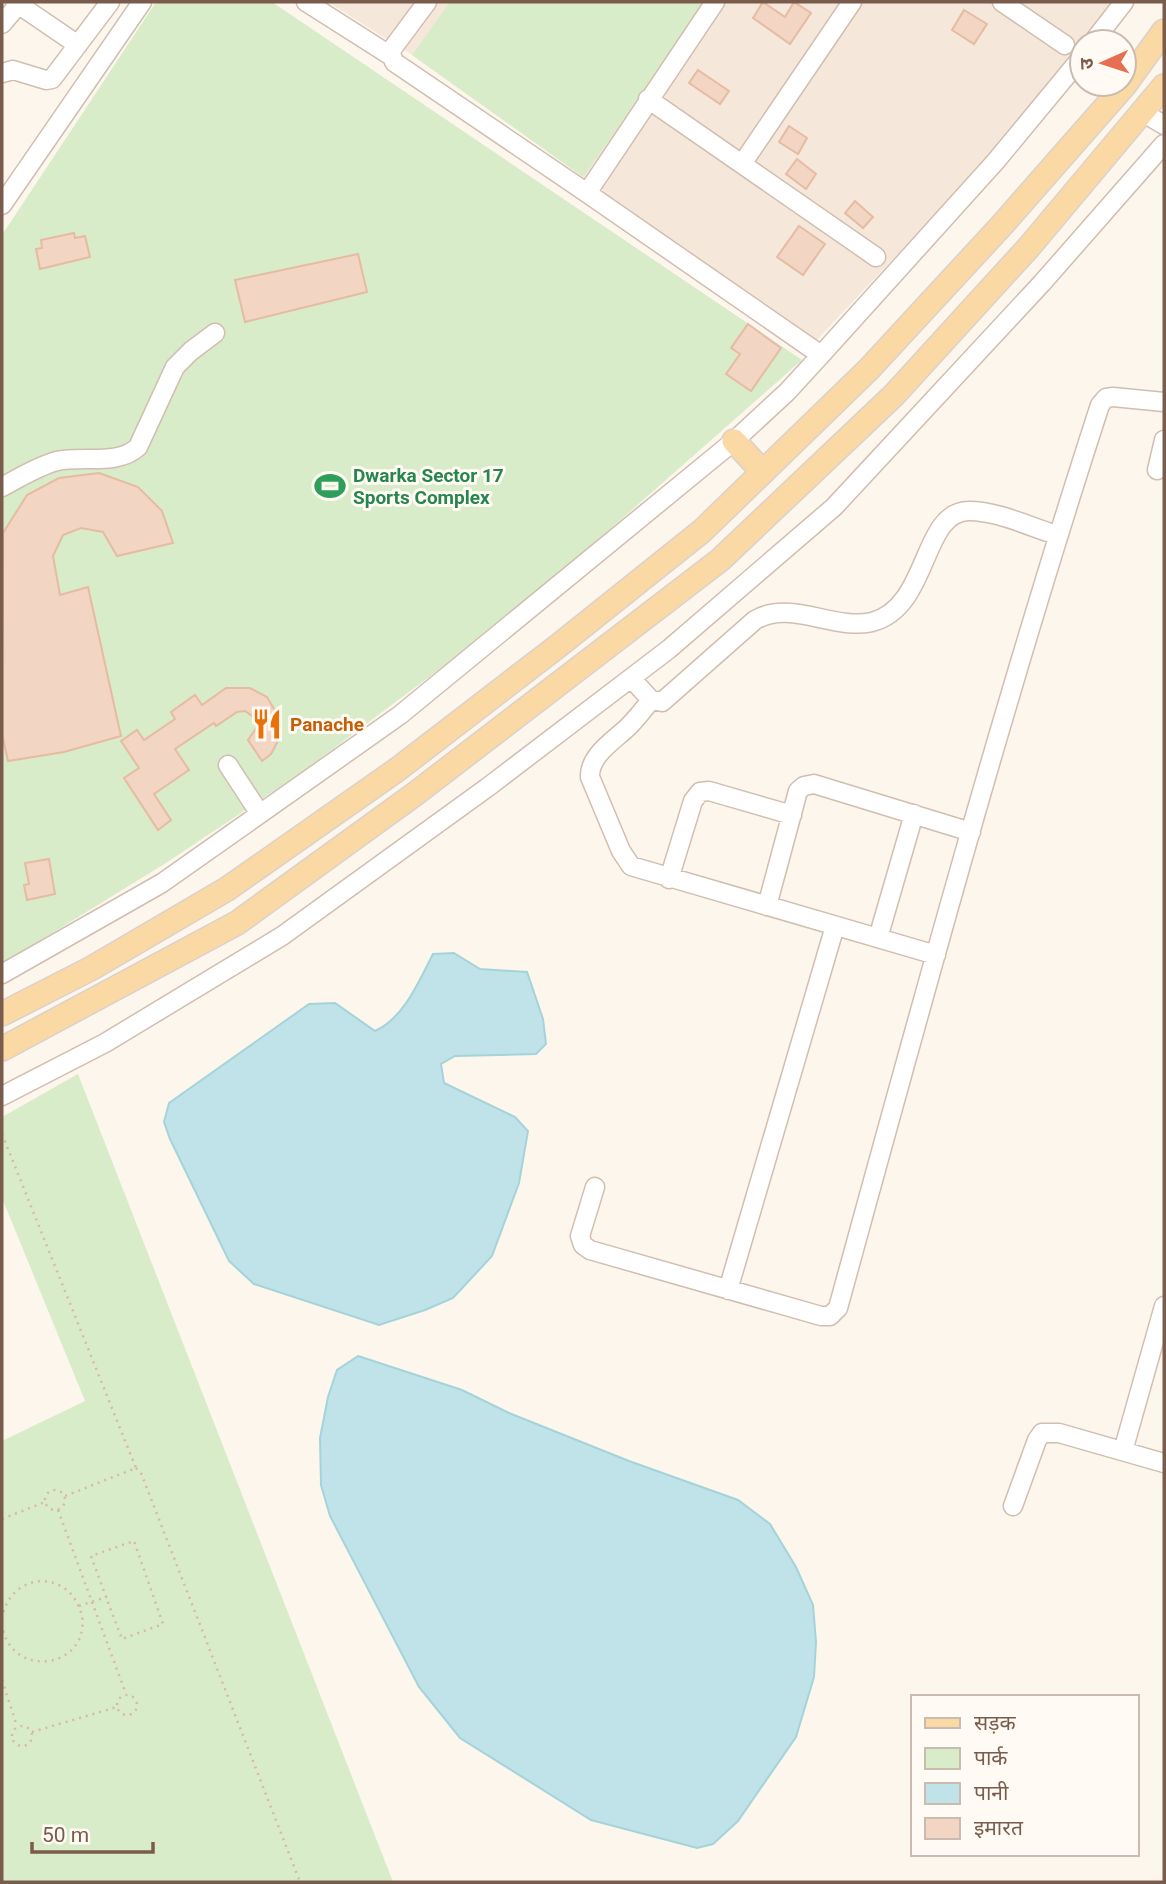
<svg xmlns="http://www.w3.org/2000/svg" width="1166" height="1884" font-family="Roboto,'Noto Sans Devanagari',sans-serif">
  <style>
    .residential { fill: #f5e8da }
    .green { fill: #d8ecc9 }
    .water { fill: #bfe3e8; stroke: #a5d3da; stroke-width: 2 }
    .building { fill: #f3d5c3; stroke: #e6bba3; stroke-width: 2 }
    .lines { fill: none; stroke-linecap: round; stroke-linejoin: round }
    .minor-casing { stroke: #d1beb0; stroke-width: 21 }
    .major-casing { stroke: #dad1cd; stroke-width: 26 }
    .path { stroke: #d9b8a5; stroke-width: 2.5; stroke-dasharray: 2 5; stroke-linecap: butt }
    .minor { stroke: #fff; stroke-width: 18 }
    .major { stroke: #fbd9a5; stroke-width: 23 }
    .labels { text-anchor: middle; dominant-baseline: central; stroke-width: 6; stroke-linejoin: round; paint-order: stroke }
    .leisure-label { font-size: 19px; font-weight: bold; fill: #27864d; stroke: #fffaf3; text-anchor: start }
    .food-label { font-size: 19px; font-weight: bold; fill: #c56008; stroke: #fffaf3; text-anchor: start }
  </style>
  <rect width="100%" height="100%" fill="#fdf6ec"/>
  <path class="residential" d="M328,2H1119L1091,42H1082V54L1074,66L815,342L412,55Z"/>
  <path class="green" d="M156,2H272L802,360L516,612L298,775L166,863L2,964V235Z
    M450,2H707L583,177L412,55Z
    M78,1074L393,1882H2V1441L85,1401L2,1198V1117Z"/>
  <path class="water" d="M454,953L480,969L527,972L543,1019L546,1044L536,1054L455,1056L441,1064L444,1083L515,1117L528,1131L519,1183L492,1256L453,1298L425,1310L379,1325L254,1284L229,1261L170,1139L164,1122L169,1103L309,1004L335,1003L375,1031C404,1018 419,981 433,954Z
    M358,1356L462,1390L509,1413L629,1461L738,1500L770,1524L796,1567L813,1605L816,1642L814,1677L796,1737L738,1821L713,1844L697,1848L591,1820L460,1738L419,1687L330,1516L321,1485L320,1438L328,1397L337,1370Z"/>
  <path class="building" d="M763,2L785,17L794,2L811,13L790,44L753,18Z
    M964,10L987,24L974,44L952,30Z
    M698,70L729,91L720,104L689,83Z
    M789,126L807,138L798,154L779,142Z
    M797,159L816,174L806,189L786,174Z
    M855,201L873,217L863,228L845,213Z
    M799,226L825,244L803,275L777,257Z
    M74,233L75,238L85,236L90,257L40,269L36,249L42,248L41,240Z
    M358,254L367,292L245,322L235,280Z
    M748,324L781,348L751,391L726,374L740,354L731,348Z
    M99,473L138,487L162,511L173,543L117,556L103,532L81,528L63,535L53,556L60,595L88,587L121,736L64,752L8,761L2,734L3,533L27,495L59,478Z
    M226,688H250L267,697L277,714L279,739L271,754L262,761L248,740L257,727L252,716L245,711L237,712L216,726L214,723L175,749L189,770L154,794L171,820L158,830L124,778L139,768L121,741L137,730L144,740L175,719L171,712L195,695L202,705Z
    M49,859L55,894L27,900L24,885L29,884L25,863Z"/>
  <g class="lines">
    <g class="minor-casing">
      <path id="minor" d="M15,2L78,45
        M306,2L391,56
        M427,2L392,49L391,53L394,62L587,193L821,355
        M1002,2L1065,45
        M2,24L19,4
        M1093,42L1124,2
        M2,73L13,70L46,80L52,79L110,2
        M648,99L876,257
        M1142,112L1164,125
        M742,164L852,2
        M587,193L715,2
        M2,205L142,2
        M1157,470L1164,440
        M2,487C19,478 38,466 57,461C82,455 118,466 138,447L175,367L191,351L215,333
        M631,678L651,700L662,702L755,620C791,599 834,631 872,622C930,607 921,511 969,511C998,511 1030,527 1057,535
        M651,700C644,709 637,718 629,726C615,740 589,755 590,777L621,851L631,866L936,955
        M228,765L260,814
        M669,879L693,801L700,792L709,791L792,815
        M767,906L798,791L804,786L814,784L971,832
        M878,938L914,814
        M2,974L162,883L400,715L734,441L787,392L821,355L996,161L1082,57
        M2,1096L105,1043L282,936L488,787L669,649L834,507L1042,283L1164,144
        M595,1187L580,1236L583,1245L590,1250L821,1316H830L838,1308C921,1006 1003,703 1100,405L1106,398L1113,397L1164,402
        M728,1290L835,926
        M1123,1451L1164,1306
        M1013,1506L1037,1440L1042,1433H1059L1164,1463"/>
    </g>
    <g class="major-casing">
      <path id="major" d="M734,441L763,472
        M2,1014L92,968L227,889L398,769L558,646L702,531L869,369L1002,225L1124,86L1164,31
        M2,1049L237,923L415,794L720,560L894,395L1029,247L1164,86"/>
    </g>
    <path class="path" d="M2,1134L136,1468L65,1496
      M136,1468L141,1473L300,1882
      M45 1500a10 10 0 1 1 20 0a10 10 0 1 1-20 0Z
      M58,1510L126,1694
      M2,1519L45,1502
      M79,1606L106,1597L91,1556L134,1541L163,1624L122,1639L106,1597
      M2,1619C6,1590 34,1572 61,1586C73,1593 79,1604 82,1616C90,1668 11,1681 2,1625
      M2,1680L17,1726
      M117 1705a10 10 0 1 1 20 0a10 10 0 1 1-20 0Z
      M12 1736a10 10 0 1 1 20 0a10 10 0 1 1-20 0Z
      M32,1732L117,1707"/>
    <use href="#minor" class="minor"/>
    <use href="#major" class="major"/>
  </g>
  <defs>
    <g id="stadium-bare" transform="scale(2.415)"><path d="M0-5a6.5 5 0 1 0 0 10a6.5 5 0 1 0 0-10ZM-3.5-1.8h7v3.6h-7Z" fill="#2e9e5b" stroke="#fffaf3" stroke-width="2.5" paint-order="stroke"/></g>
    <g id="restaurant-bare" transform="scale(2.415)"><path d="M-5-6h1v4h1v-4h1v4h1v-4h1v5L-1.5 .5V6h-2V.5L-5-1ZM5-6V6H3V1.5H1.5Q1.5-4 5-6Z" fill="#e8710a" stroke="#fffaf3" stroke-width="2.5" paint-order="stroke"/></g>
  </defs>
  <g fill-rule="evenodd">
    <use href="#stadium-bare" x="330" y="486"/>
    <use href="#restaurant-bare" x="267" y="724"/>
  </g>
  <g class="labels">
    <g class="leisure-label">
      <text x="353" y="475">Dwarka Sector 17<tspan x="353" dy="22">Sports Complex</tspan></text>
    </g>
    <g class="food-label">
      <text x="290" y="724">Panache</text>
    </g>
  </g>
  <rect width="1166" height="1884" fill="none" stroke="#7a5c4d" stroke-width="7"/>
  <rect x="911" y="1695" width="228" height="161" fill="#fffaf3" stroke="#cabbb1" stroke-width="2"/>
  <rect x="925" y="1718" width="35" height="10" fill="#fbd9a5" stroke="#cabbb1" stroke-width="2"/>
  <text x="974" y="1730" font-size="21" fill="#7a5c4d">सड़क</text>
  <rect x="925" y="1748" width="35" height="21" fill="#d8ecc9" stroke="#cabbb1" stroke-width="2"/>
  <text x="974" y="1765" font-size="21" fill="#7a5c4d">पार्क</text>
  <rect x="925" y="1783" width="35" height="21" fill="#bfe3e8" stroke="#cabbb1" stroke-width="2"/>
  <text x="974" y="1800" font-size="21" fill="#7a5c4d">पानी</text>
  <rect x="925" y="1818" width="35" height="21" fill="#f3d5c3" stroke="#cabbb1" stroke-width="2"/>
  <text x="974" y="1835" font-size="21" fill="#7a5c4d">इमारत</text>
  <g transform="translate(1103 63) rotate(267)"><circle r="33" fill="#fffaf3" stroke="#cabbb1" stroke-width="2"/>
  <path d="M0-5L12 26L0 18L-12 26Z" fill="#e76f51"/>
  <text y="-10" font-size="19" font-weight="bold" text-anchor="middle" fill="#7a5c4d">उ</text>
  </g>
  <path d="M32 1842v10h121v-10" fill="none" stroke="#7a5c4d" stroke-width="3.5"/>
  <text x="42" y="1842" font-size="21" fill="#7a5c4d" stroke="#fffaf3" stroke-width="5" paint-order="stroke">50 m</text>
</svg>
